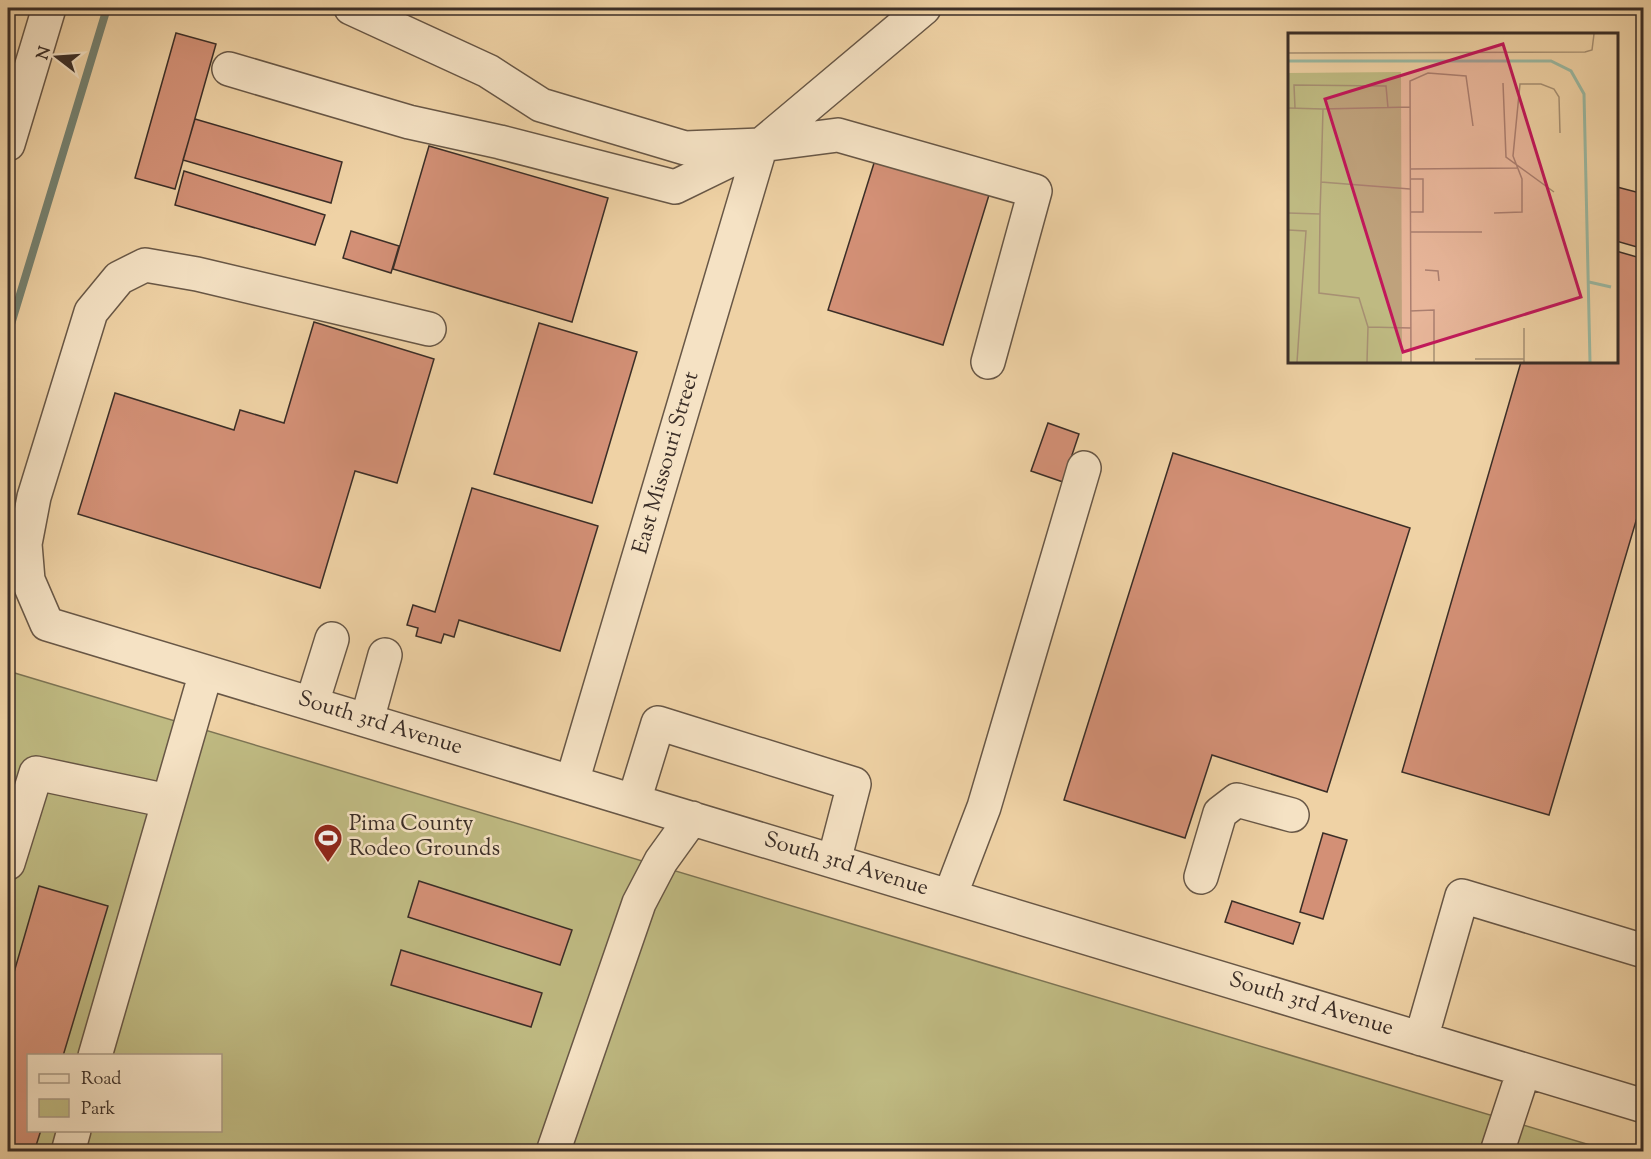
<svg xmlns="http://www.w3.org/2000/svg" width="1651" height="1159" font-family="'Sorts Mill Goudy',serif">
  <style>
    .green { fill: #bfba82; stroke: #7d7454; stroke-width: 1.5; fill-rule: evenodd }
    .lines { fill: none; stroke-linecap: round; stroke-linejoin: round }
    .stream { stroke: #758170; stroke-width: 8 }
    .building { fill: #d39076; stroke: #3b2e27; stroke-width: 1.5 }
    .minor-casing { stroke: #685746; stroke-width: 36 }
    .minor { stroke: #f5e2c4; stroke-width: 33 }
    .labels { text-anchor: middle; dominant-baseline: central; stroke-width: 5; stroke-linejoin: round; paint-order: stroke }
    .street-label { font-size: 22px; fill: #3b2e27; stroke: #f5e2c4 }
    .poi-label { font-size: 22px; fill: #3b2e27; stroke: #f5e2c4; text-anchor: start }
    .inset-river { fill: none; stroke: #9bb8a1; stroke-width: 3 }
    .inset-road { fill: none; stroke: #a79073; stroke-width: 1.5 }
    .view { fill: #c2185b; fill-opacity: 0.15; stroke: #c2185b; stroke-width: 3 }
    .inset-edge { fill: none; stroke: #3b2e27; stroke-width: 3 }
  </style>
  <rect width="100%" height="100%" fill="#efd2a5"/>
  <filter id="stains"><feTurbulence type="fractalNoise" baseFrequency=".00333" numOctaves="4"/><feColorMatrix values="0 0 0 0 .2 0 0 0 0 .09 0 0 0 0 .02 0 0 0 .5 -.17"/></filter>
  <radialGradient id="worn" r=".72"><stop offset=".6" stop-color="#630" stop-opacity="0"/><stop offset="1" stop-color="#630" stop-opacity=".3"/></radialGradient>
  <path class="green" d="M8,671L1610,1151H8ZM28,1056H220V1130H28Z"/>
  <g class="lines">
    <path class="stream" d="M8,334L107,8"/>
  </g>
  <path class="building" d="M176,33L216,44L175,189L135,178Z
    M195,119L342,162L331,203L183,160Z
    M429,146L608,198L572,322L393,269Z
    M875,160L989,195L943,345L828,310Z
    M184,171L325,215L315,245L175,205Z
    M1617,187L1644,194V249L1616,241Z
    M351,231L399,246L391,273L343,258Z
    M1616,251L1644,259V494L1549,815L1402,772L1521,362H1616Z
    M314,322L434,359L397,483L355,471L320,588L78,514L115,393L234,430L240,410L284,423Z
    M539,323L637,352L592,503L494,474Z
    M1048,423L1079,434L1063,482L1031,471Z
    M1173,453L1410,528L1327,792L1212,755L1185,838L1064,800Z
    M472,488L598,526L560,651L459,620L454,637L444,634L441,643L416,636L418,628L407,625L413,605L435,612Z
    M1323,833L1347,840L1323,919L1300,912Z
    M419,881L572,930L560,965L408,917Z
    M39,886L108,906L63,1056H28V1130H41L34,1152H8V993Z
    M1232,901L1300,923L1293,944L1225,922Z
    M401,950L542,993L531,1027L391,985Z"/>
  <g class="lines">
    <g class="minor-casing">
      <path id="minor" d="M351,8L488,71L541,105L685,148L761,145L838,135L1035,191L988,362
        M229,69L409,122L500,142L675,187L761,145L924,8
        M8,144L49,8
        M429,329L197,274L145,265L119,278L91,312L34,497L25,544L28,580L47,624L1644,1106
        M312,703L332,639
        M367,720L385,655
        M572,782L761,145
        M634,801L658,723L854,784L834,861
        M8,863L36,773L168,801
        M1201,877L1220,813L1237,800L1292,815
        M950,896L984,807L1084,468
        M1421,1039L1462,896L1644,951
        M95,1056L206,672
        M68,1152L74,1130
        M553,1152L639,903L661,861L692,818
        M1497,1152L1524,1070"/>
    </g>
    <use href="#minor" class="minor"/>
  </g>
  <defs>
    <g id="stadium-pin" transform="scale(1.5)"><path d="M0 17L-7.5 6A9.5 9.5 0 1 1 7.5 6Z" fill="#8f2418" stroke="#f5e2c4"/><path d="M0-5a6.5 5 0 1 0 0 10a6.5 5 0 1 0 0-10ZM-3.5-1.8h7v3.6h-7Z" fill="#fff"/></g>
  </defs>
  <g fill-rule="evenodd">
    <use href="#stadium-pin" x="328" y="838"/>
  </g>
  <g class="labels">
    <g class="street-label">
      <text transform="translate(667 463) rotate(-74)">East Missouri Street</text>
      <text transform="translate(380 724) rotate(17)">South 3rd Avenue</text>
      <text transform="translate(846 865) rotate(17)">South 3rd Avenue</text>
      <text transform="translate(1311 1005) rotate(17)">South 3rd Avenue</text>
    </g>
    <g class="poi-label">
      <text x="349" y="825">Pima County<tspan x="349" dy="25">Rodeo Grounds</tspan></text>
    </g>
  </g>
  <g transform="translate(1288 33)">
    <rect width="330" height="330" fill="#efd2a5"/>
    <path d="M113,39L114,329H0V40Z" fill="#bfba82"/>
    <path class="inset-river" d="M0,28H263L283,38L296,61L302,329M301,249L323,254"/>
    <path class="inset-road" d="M0,20L297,19L304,17L306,1M215,50L218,124L266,159M122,74L35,76L33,149L122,156M0,75L35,76M7,75L6,52L98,53L100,75M122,136L229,135M122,146H135V179H122M0,180L32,181L33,149M206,180L234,179V146L225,123L232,51H253L266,56L271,64L272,100M32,181L31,260L71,265L80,294M0,197L18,198L9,329M122,199H194M137,237L150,238L151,248M122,278L146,277V329M236,295V326M187,326H236V329M79,329L80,294L123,295M123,329L122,48L140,40L178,43L185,93"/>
    <path class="view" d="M215,11L293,264L115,319L37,66Z"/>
    <rect width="330" height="330" class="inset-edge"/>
  </g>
  <rect width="1651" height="1159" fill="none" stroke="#efd2a5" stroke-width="30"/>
  <rect x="9" y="9" width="1633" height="1141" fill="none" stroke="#3b2e27" stroke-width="3"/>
  <rect x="15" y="15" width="1621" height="1129" fill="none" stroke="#3b2e27" stroke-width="1.5"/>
  <rect x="27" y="1054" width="195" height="78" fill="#f5e2c4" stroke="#ab9a85" stroke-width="1.5"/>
  <rect x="39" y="1074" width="30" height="9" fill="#f5e2c4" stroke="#ab9a85" stroke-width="1.5"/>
  <text x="81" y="1084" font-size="18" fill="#3b2e27">Road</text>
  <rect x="39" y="1099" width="30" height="18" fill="#bfba82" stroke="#ab9a85" stroke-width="1.5"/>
  <text x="81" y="1114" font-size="18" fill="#3b2e27">Park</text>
  <g transform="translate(57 57) rotate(287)" stroke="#f5e2c4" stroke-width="4.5" paint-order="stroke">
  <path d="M0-4.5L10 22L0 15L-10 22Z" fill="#3b2e27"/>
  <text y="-9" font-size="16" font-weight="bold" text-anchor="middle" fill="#3b2e27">N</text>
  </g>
  <rect width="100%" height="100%" filter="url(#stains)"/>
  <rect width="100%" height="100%" fill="url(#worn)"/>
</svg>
